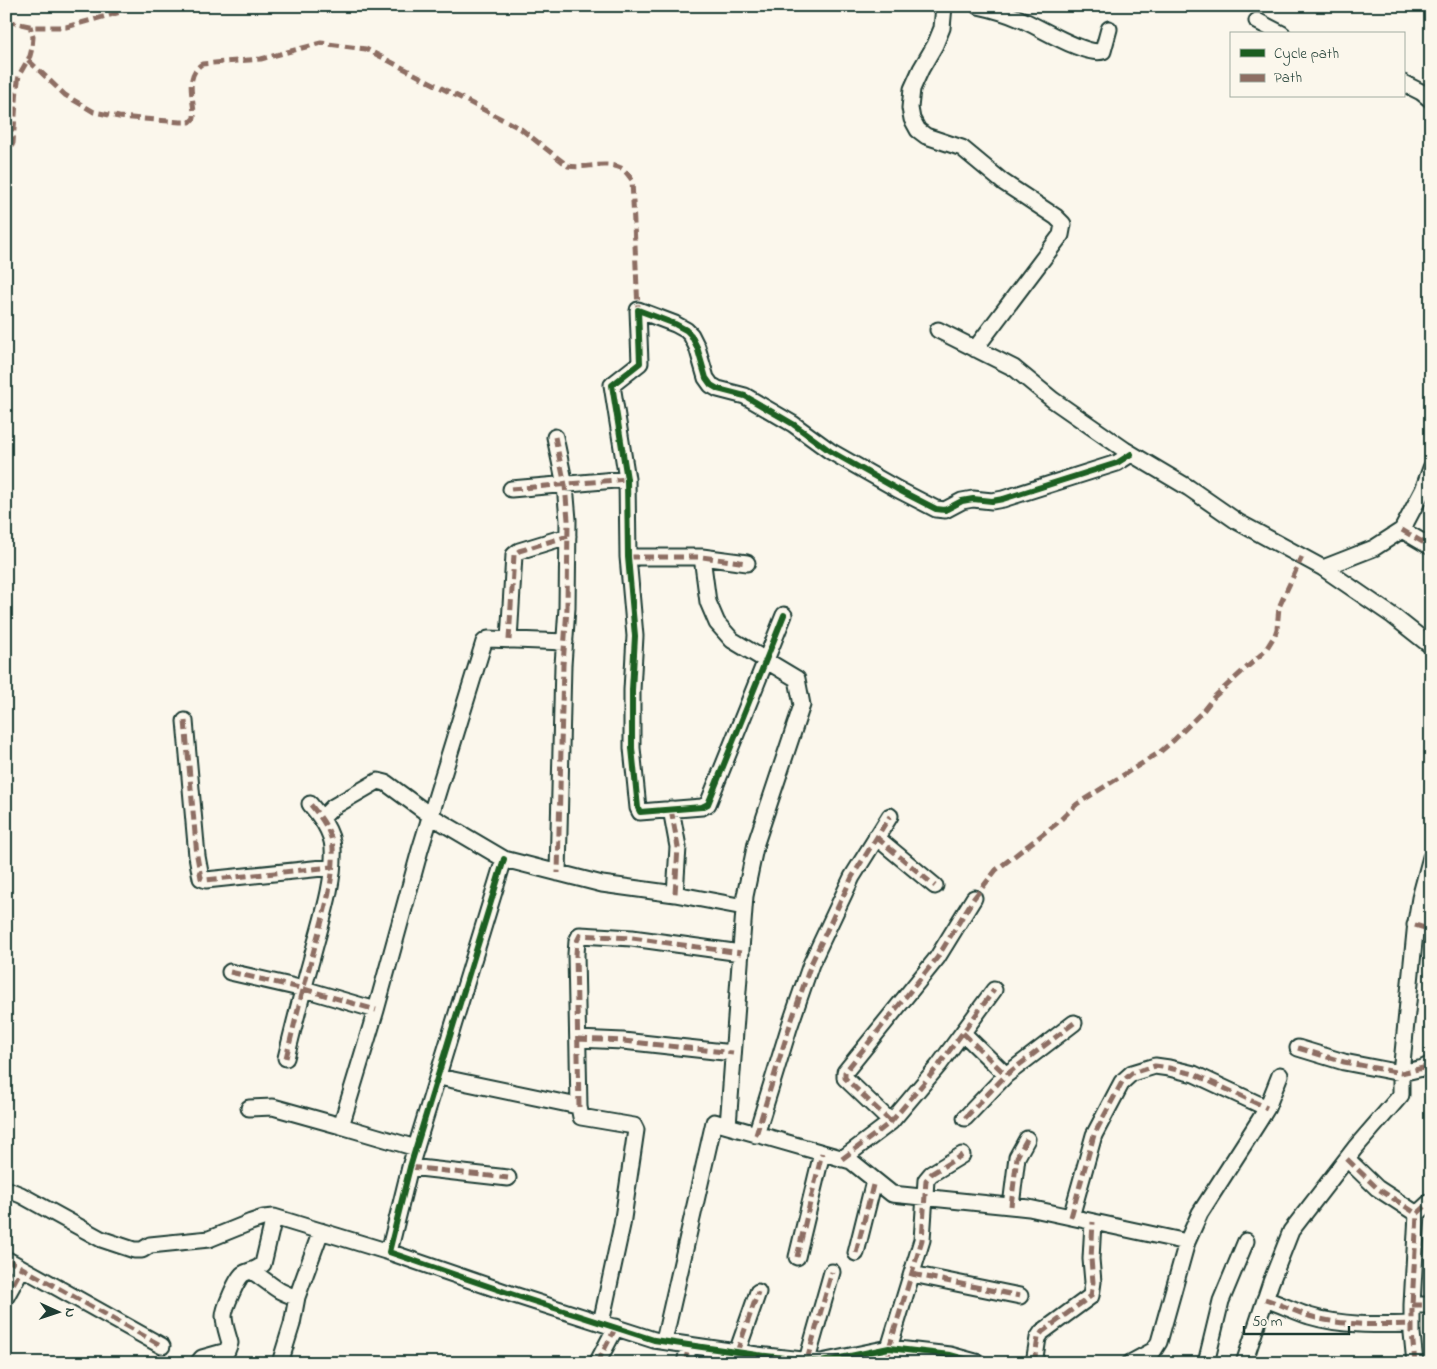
<svg xmlns="http://www.w3.org/2000/svg" width="1437" height="1369" font-family="'Indie Flower',sans-serif">
  <style>
    .lines { fill: none; stroke-linecap: round; stroke-linejoin: round }
    .street-casing { stroke: #1f3d34; stroke-width: 19 }
    .street { stroke: #fbf7ec; stroke-width: 15 }
    .quiet { stroke: #8d6e63; stroke-width: 5; stroke-dasharray: 10 5; stroke-linecap: butt }
    .cycleway-casing { stroke: #fbf7ec; stroke-width: 9 }
    .cycleway { stroke: #1b5e20; stroke-width: 6 }
  </style>
  <rect width="100%" height="100%" fill="#fbf7ec"/>
  <filter id="ink" filterUnits="userSpaceOnUse"><feTurbulence type="fractalNoise" baseFrequency=".02" numOctaves="2"/><feDisplacementMap in="SourceGraphic" scale="10" xChannelSelector="R" yChannelSelector="G"/><feConvolveMatrix kernelMatrix="1 2 1 2 8 2 1 2 1" color-interpolation-filters="sRGB"/></filter>
  <g filter="url(#ink)">
    <g class="lines">
      <g class="street-casing">
        <path id="street" d="M944,6L942,28L935,45L921,69L912,89L910,108L912,119L918,130L926,136L962,148L1003,182L1056,217L1063,224L1061,235L975,349
          M978,6C992,9 1006,13 1020,19C1038,26 1086,57 1103,51L1109,29
          M1257,21L1282,34
          M1403,83L1421,92L1431,100
          M938,330L1014,368L1053,400L1125,450L1189,488L1238,522L1323,568L1393,616L1431,646
          M555,437L565,485L568,520L567,608L563,665L558,873
          M511,489L627,479
          M1402,530L1431,547
          M628,557H702L747,563
          M702,557L708,602L717,623L732,640L797,679L802,705L756,843L745,896L728,1126
          M1323,568L1374,548L1402,530L1423,490L1431,468
          M784,615L708,804L702,807L640,812L638,808L632,748V690L635,636L628,557L627,479L612,385L640,363L638,310L675,324L686,330L691,335L697,347L706,378L711,385L718,389L745,396L793,424L830,451L897,489L936,509L945,510L962,501L973,499L992,501L1003,499L1117,463L1131,454
          M509,640L514,555L519,551L568,536
          M185,721L197,856L201,878L206,880L332,867
          M671,809L678,847L675,894
          M322,818L333,807L378,781L386,783L431,816L504,859L602,884L675,894L744,907
          M876,837L935,886
          M504,859L410,1167L389,1252L511,1294L654,1340L757,1355L821,1362L889,1348L950,1355L979,1363
          M1415,925L1431,930
          M230,972L304,989L376,1010
          M963,1033L1006,1075
          M578,1039L623,1041L733,1053
          M1298,1048L1344,1062L1401,1073L1423,1068L1431,1064
          M286,1058C294,1025 302,993 311,961C320,925 335,884 333,848C332,831 320,816 310,804
          M439,1077L573,1105L579,1107L581,1117L634,1126L636,1130L622,1225L601,1323
          M579,1107L576,954L577,941L580,935L632,938L741,953
          M249,1108L273,1107L341,1126L376,1010L420,850L484,642L488,639L565,642
          M965,1118L1006,1075L1074,1023
          M891,1122L845,1078V1072L937,958L974,898
          M341,1126L416,1148
          M756,1135L789,1028L811,964L852,877L890,816
          M842,1159L891,1122L939,1065L994,990
          M1347,1159L1377,1188L1417,1214
          M410,1167L508,1178
          M6,1189L21,1195L101,1239L134,1250H142L150,1245L209,1239L251,1222L263,1218L274,1217L389,1252
          M1011,1206L1017,1157L1027,1139
          M1071,1217L1094,1135L1122,1082L1132,1073L1155,1066L1169,1068L1194,1074L1267,1108
          M856,1253L874,1181
          M797,1257L822,1153
          M6,1259L162,1346
          M251,1271C269,1281 276,1293 297,1297
          M912,1274L1020,1296
          M6,1297L22,1268
          M1265,1299C1280,1304 1294,1311 1309,1316C1342,1326 1377,1325 1412,1324
          M1412,1305H1431
          M664,1341L714,1122L851,1161L892,1194L1029,1208L1187,1242
          M737,1352L758,1292
          M807,1360L832,1272
          M198,1363L202,1358L227,1351L230,1343C228,1335 224,1325 224,1316C224,1309 237,1278 243,1274C250,1270 257,1270 263,1264L274,1217
          M280,1363L292,1324L297,1297L321,1231
          M597,1363L616,1327
          M685,1363L689,1345
          M888,1363L889,1348L922,1240L926,1180L931,1174L962,1155
          M1034,1363L1038,1338L1042,1332L1091,1296L1093,1282L1091,1259L1093,1222
          M1130,1363L1154,1350L1159,1342L1187,1242L1200,1213L1259,1121L1267,1108L1280,1075
          M1206,1363L1221,1301L1246,1241
          M1244,1363L1271,1282L1291,1231L1355,1148L1401,1095V1073L1416,922L1420,898L1431,857
          M1415,1363L1412,1333V1305L1417,1214L1431,1201"/>
      </g>
      <use href="#street" class="street"/>
      <path class="quiet" d="M6,21L34,27H66L121,12L132,6
        M28,60L65,95L94,112L119,117L180,122H190L194,118C195,100 183,77 202,64L261,59L321,43L366,49L521,129L568,166C584,169 606,161 621,168C625,170 629,176 632,180L638,310
        M6,160L13,143L17,88L19,75L30,56L32,48L33,37L30,26
        M555,437L565,485L568,520L567,608L563,665L558,873
        M511,489L627,479
        M1402,530L1431,547
        M628,557H702L747,563
        M509,640L514,555L519,551L568,536
        M185,721L197,856L201,878L206,880L332,867
        M671,809L678,847L675,894
        M876,837L935,886
        M1415,925L1431,930
        M230,972L304,989L376,1010
        M963,1033L1006,1075
        M578,1039L623,1041L733,1053
        M1298,1048L1344,1062L1401,1073L1423,1068L1431,1064
        M286,1058C294,1025 302,993 311,961C320,925 335,884 333,848C332,831 320,816 310,804
        M579,1107L576,954L577,941L580,935L632,938L741,953
        M965,1118L1006,1075L1074,1023
        M891,1122L845,1078V1072L937,958L974,898L996,870L1056,824L1077,804L1160,752L1174,740L1203,711L1214,697L1265,651L1275,635L1277,629L1279,607L1302,557
        M756,1135L789,1028L811,964L852,877L890,816
        M842,1159L891,1122L939,1065L994,990
        M1347,1159L1377,1188L1417,1214
        M410,1167L508,1178
        M1011,1206L1017,1157L1027,1139
        M1071,1217L1094,1135L1122,1082L1132,1073L1155,1066L1169,1068L1194,1074L1267,1108
        M856,1253L874,1181
        M797,1257L822,1153
        M6,1259L162,1346
        M912,1274L1020,1296
        M6,1297L22,1268
        M1265,1299C1280,1304 1294,1311 1309,1316C1342,1326 1377,1325 1412,1324
        M1412,1305H1431
        M737,1352L758,1292
        M807,1360L832,1272
        M597,1363L616,1327
        M685,1363L689,1345
        M888,1363L889,1348L922,1240L926,1180L931,1174L962,1155
        M1034,1363L1038,1338L1042,1332L1091,1296L1093,1282L1091,1259L1093,1222
        M1415,1363L1412,1333V1305L1417,1214L1431,1201"/>
      <g class="cycleway-casing">
        <path id="cycleway" d="M784,615L708,804L702,807L640,812L638,808L632,748V690L635,636L628,557L627,479L612,385L640,363L638,310L675,324L686,330L691,335L697,347L706,378L711,385L718,389L745,396L793,424L830,451L897,489L936,509L945,510L962,501L973,499L992,501L1003,499L1117,463L1131,454
          M504,859L410,1167L389,1252L511,1294L654,1340L757,1355L821,1362L889,1348L950,1355L979,1363"/>
      </g>
      <use href="#cycleway" class="cycleway"/>
    </g>
  </g>
  <rect width="1437" height="1369" fill="none" stroke="#fbf7ec" stroke-width="25"/>
  <rect x="12" y="12" width="1412" height="1344" fill="none" stroke="#1f3d34" stroke-width="2" filter="url(#ink)"/>
  <rect x="1230" y="32" width="175" height="65" fill="#fbf7ec" stroke="#a3ada2"/>
  <rect x="1240" y="49" width="25" height="8" fill="#1b5e20" stroke="#a3ada2"/>
  <text x="1274" y="58" font-size="15" fill="#1f3d34">Cycle path</text>
  <rect x="1240" y="74" width="25" height="8" fill="#8d6e63" stroke="#a3ada2"/>
  <text x="1274" y="82" font-size="15" fill="#1f3d34">Path</text>
  <g transform="translate(58 1312) rotate(93)" stroke="#fbf7ec" stroke-width="4" paint-order="stroke">
  <path d="M0-4L9 19L0 12L-9 19Z" fill="#1f3d34"/>
  <text y="-8" font-size="14" font-weight="bold" text-anchor="middle" fill="#1f3d34">N</text>
  </g>
  <path d="M1244 1326v8h105v-8" fill="none" stroke="#1f3d34" stroke-width="2.5"/>
  <text x="1252" y="1326" font-size="15" fill="#1f3d34" stroke="#fbf7ec" stroke-width="4" paint-order="stroke">50 m</text>
</svg>
